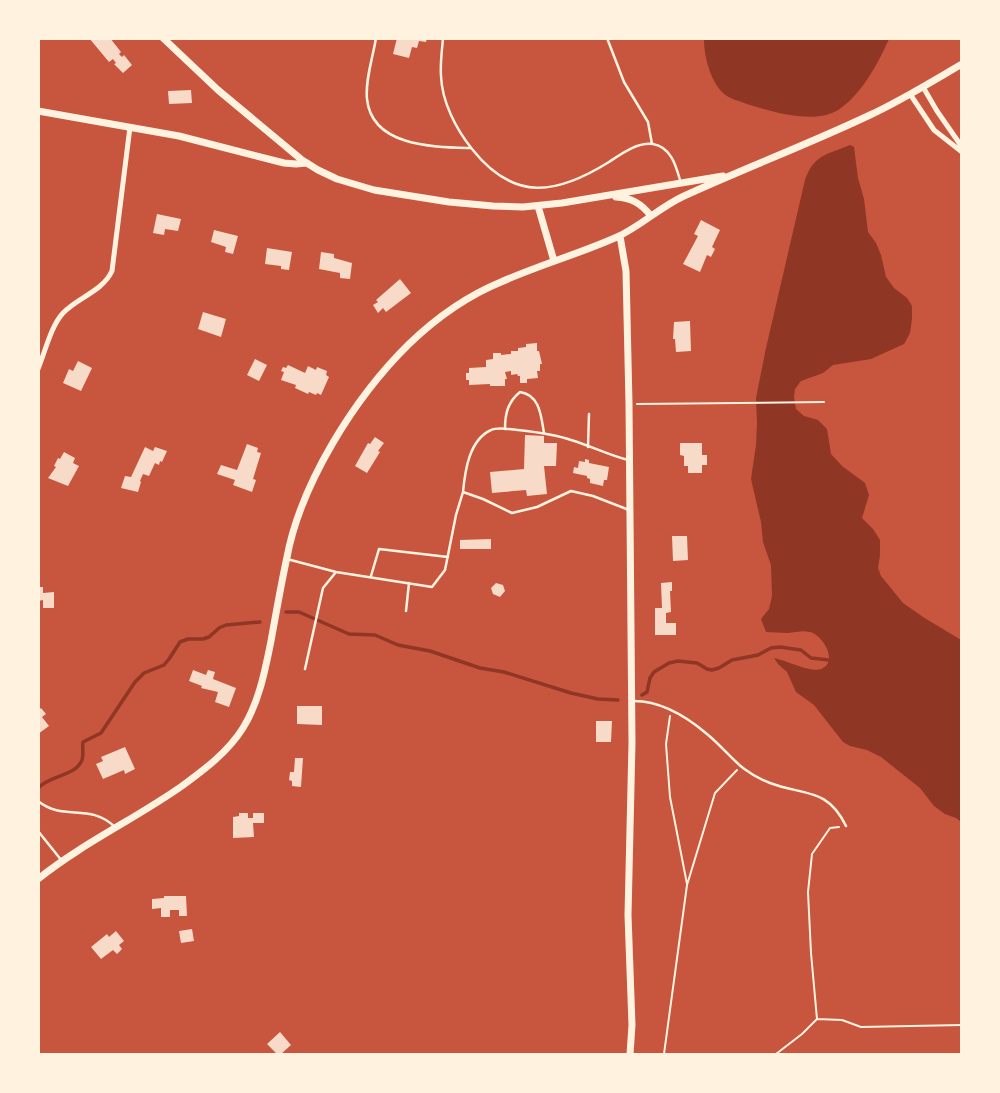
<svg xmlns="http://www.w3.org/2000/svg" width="1000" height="1093" font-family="'Varela Round',sans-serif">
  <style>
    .water { fill: #8f3625 }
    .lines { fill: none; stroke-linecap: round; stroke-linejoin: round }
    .stream { stroke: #8f3625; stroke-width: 3.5 }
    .building { fill: #f7dbc8 }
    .path { stroke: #fff3e0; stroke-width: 2 }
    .service { stroke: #fff3e0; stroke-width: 2.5 }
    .minor { stroke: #fff3e0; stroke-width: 5 }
    .tertiary { stroke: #fff3e0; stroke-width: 7 }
  </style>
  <rect width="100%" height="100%" fill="#c8553d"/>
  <path class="water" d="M704,39V38L889,39C878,63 863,92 841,108C818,126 772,112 747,104C740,101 729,99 723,93C710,80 704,56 704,39Z
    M850,145L854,147L858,178L864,199L868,232L876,243L881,255L886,277L894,288L907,298L912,306V319L910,333L904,344L871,359L833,365L823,373L801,381L795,389L794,397L796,409L804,416L818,420L827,429L831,454L842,466L865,483L869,495L862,518L873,529L880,540V555L878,568L881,576L903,603L923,617L961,640V822L956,818L945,814L934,806L920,788L881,757L867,750L850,746L843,742L814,705L796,692L787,672L778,664L774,658C785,660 811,673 821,669C839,662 823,635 810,632C803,630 796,632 788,633C781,633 774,632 766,632L761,619L769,609L772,596L771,565L763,542L761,522L751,479L756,445L757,423L756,398L766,348L805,180C814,154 827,155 850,145Z"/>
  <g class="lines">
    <path class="stream" d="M286,612H299L349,634L375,635L398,645L430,651L480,668L504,672L571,693L598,699L618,700
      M642,695L647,692L650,678L654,672L669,663L678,661L697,663L707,669L712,670L719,668L732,660L758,655L771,648L780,647L801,650L811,658L829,660
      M38,788C50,775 76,776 82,760C84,754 82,748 83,742L101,733L135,682L144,673L164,665L169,659L180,642L188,639H203L209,637L219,628L226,625L260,622"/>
  </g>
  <path class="building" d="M89,38H110L121,52L119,54L122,57L124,55L132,65L123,73L114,64L116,63L113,59L109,62Z
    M397,38H427L426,42L419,41L417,48L412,47L409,58L393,54Z
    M191,90L192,103L169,104L168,91Z
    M157,214L181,219L178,231L165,229L164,235L153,233Z
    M701,220L720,230L712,247L715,249L711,257L707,255L700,272L683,264L698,236L694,234Z
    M214,230L238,236L233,254L225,252L226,247L211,242Z
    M267,248L292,252L289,270L281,269V266L265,264Z
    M321,252L334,254V258L352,263L350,279L340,278V273L319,269Z
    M400,279L411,293L386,312L383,308L378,313L373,305L378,302L376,300Z
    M203,312L226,319L221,337L198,329Z
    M690,321L691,351L676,352L675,339H673L674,322Z
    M537,343V351H539L542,364H540V371H537L538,378L527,379V383H520V376H518L517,374L511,375V371L505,372L507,379H505V386H490V384L469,385V380H466V373H469V368L486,367V360L493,359V353H501V355L511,354V351H518V348L526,347V344Z
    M255,359L267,365L259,381L247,375Z
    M78,361L92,368L81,391L63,383L69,369L73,371Z
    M288,365L305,373L308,366L316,370L317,367L327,371L326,375L329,377L321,395L317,393L316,395L309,392L308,394L295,388L296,385L281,380L284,372L281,371L283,367L286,368Z
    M525,435L544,436V443H557L556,466H544L547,494L527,496L526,490L492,493L490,472L524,469Z
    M375,437L384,443L378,451L380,452L367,473L355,466L368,443L370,444Z
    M680,443H702V455H707V465H702V473H688V466H684V456L680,455Z
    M247,444L258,448L257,452L261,453L253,479L256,480L252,492L233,485L235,480L217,474L221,465L237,470Z
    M145,447L153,451L155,447L167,451L162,462L160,461L159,465L155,463L149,476L143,474L140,481L141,482L138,492L121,488L125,476L131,477Z
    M64,452L75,458L73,463L79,466L68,486L48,478L56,467L54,466L58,458L60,459Z
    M585,459L589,460V463L609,467L607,480H604L603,486L590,483V479L587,478V476L573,473L574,467L578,468L579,461L585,462Z
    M672,536H687L688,560L673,561Z
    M491,539V549H460V540Z
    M672,582V591H670L671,612L666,613V623H676V635H655V608H662L661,583Z
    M496,583L503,585L505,591L500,597L493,594L491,588Z
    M38,587H43V593L54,592V608H43V600L38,601Z
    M193,670L206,675L208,670L215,672L213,679L236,688L229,707L215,702L218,692L201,688L202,686L189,681Z
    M297,706H322V725L297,724Z
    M41,708L46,714L42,717L49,726L38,734V711Z
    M596,721H612L611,742H596Z
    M125,747L135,769L125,774L124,770L103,779L96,764L103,761L101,757Z
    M295,758H303L301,787L292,786V781L289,780L290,772H294Z
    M239,813H248V818H253V813H264V823H253L254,837L233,838V817L239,816Z
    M164,896H186L187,916H179V910H170V917H161V908L152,909V899L164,898Z
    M192,929L194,941L181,943L179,931Z
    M116,931L124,941L119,945L122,949L117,954L113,950L101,959L91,947L107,934L109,937Z
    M280,1032L291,1045L281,1054H277L267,1044Z"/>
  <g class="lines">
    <path class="path" d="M637,404L824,402
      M670,716L666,744L670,797L687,884
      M817,1019L811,953L808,892L812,854L830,828L839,827
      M664,1054L687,885L715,793L737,770
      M776,1054L802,1034L817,1019L842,1020L861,1027L962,1025"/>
    <path class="service" d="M376,38C373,57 365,80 367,99C372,147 434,147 471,148
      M443,38C442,51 440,64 441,76C442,102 456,129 472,149C514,202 556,195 609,162C621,154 637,142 653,144C671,147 676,166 680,180
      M607,38L624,82L648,122L652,144
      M505,429C505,413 508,402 520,392C540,395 541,416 544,433
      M588,447L589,414
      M463,492C465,471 469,440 491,430C497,427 510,429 518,430C536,432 554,434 571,440C591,446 608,455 628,460
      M287,559L336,572L432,587L445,570L456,515L463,492L483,499L512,513L537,507L571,491L593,496L629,510
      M371,576L379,549L448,557
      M406,611L409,583
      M305,669L323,588L336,572
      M634,701C661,701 687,717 707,734C731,754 738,771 770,783C804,796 827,787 846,826
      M38,801C64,822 89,802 115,827
      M38,831L62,861"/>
    <path class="minor" d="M923,87L937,111L962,147
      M910,94L934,130L962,152
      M38,369C45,352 51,326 63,313C78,297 102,292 112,271L130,127"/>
    <path class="tertiary" d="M163,38L218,90L302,160L318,170L337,179L374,190L449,202L493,206L523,207L562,203L723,176
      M38,111L179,136L284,163L296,164L307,163
      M616,197C631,198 641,203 651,216
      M538,206L554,261
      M620,236L626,271L629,404L632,743L628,915L632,1025L630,1054
      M38,879C83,843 135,819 182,786C204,770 228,752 243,728C259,702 265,671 271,641C276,613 281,585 287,557C301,483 355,397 409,344C435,319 467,296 501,282C539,265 579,254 617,237C641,226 660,207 684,196C745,168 809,144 870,115C902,100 931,82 962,64"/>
  </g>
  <rect width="1000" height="1093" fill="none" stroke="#fff3e0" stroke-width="80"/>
</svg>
